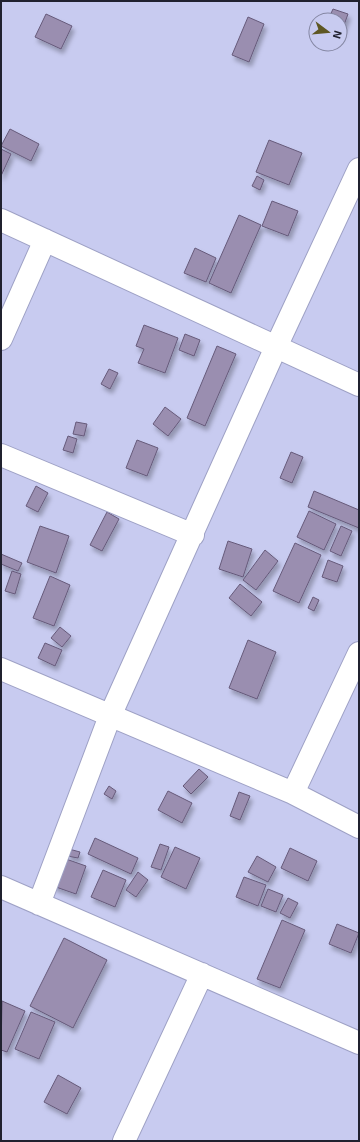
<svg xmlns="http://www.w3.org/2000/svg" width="360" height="1142" font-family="'Exo 2',sans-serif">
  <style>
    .building { fill: #9a8eb0; stroke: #665a7a; filter: url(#shadow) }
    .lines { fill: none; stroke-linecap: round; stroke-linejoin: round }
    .minor-casing { stroke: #9ea1c5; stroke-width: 24 }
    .minor { stroke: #fff; stroke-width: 22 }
  </style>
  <defs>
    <filter id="shadow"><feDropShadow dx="2.5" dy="4.5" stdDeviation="2" flood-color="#0004"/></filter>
  </defs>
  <rect width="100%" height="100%" fill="#c8cbf0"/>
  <path class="building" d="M333,9L348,14L340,36V20H328Z
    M46,14L72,26L61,49L35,37Z
    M248,17L264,24L249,62L232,55Z
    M10,129L39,144L31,161L1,146Z
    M269,140L302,153L289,185L256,172Z
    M1,149L11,154L1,176Z
    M257,176L264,180L260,190L252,186Z
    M272,201L298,211L288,236L262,226Z
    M239,215L261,225L231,293L209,283Z
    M195,248L216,258L206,282L184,273Z
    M144,325L178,338L165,373L138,363L144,349L136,346Z
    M185,334L200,340L194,356L179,350Z
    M217,346L236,354L205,426L187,418Z
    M109,369L118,373L110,389L101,384Z
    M165,407L181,419L168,436L153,424Z
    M76,422L87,424L84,436L73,434Z
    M68,436L77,439L73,453L63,450Z
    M137,440L158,448L147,476L126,468Z
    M291,452L303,457L292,483L280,478Z
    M36,486L48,493L38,512L26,506Z
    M314,491L359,510V528L308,507Z
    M309,511L336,524L324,550L297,537Z
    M107,512L119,519L102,551L90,545Z
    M40,526L69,536L56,573L27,562Z
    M341,526L352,531L341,556L330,551Z
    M228,541L252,549L243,577L219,569Z
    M295,543L321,555L299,603L273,591Z
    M265,550L278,561L256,590L243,580Z
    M1,554L22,563L18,571L1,564Z
    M328,560L343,566L337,582L322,577Z
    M12,571L21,574L15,594L5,591Z
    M50,576L70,585L54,626L33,618Z
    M240,584L262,602L251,616L229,598Z
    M313,597L319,600L314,611L308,608Z
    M60,627L71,636L62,647L51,638Z
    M248,640L276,652L257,699L229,688Z
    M45,643L62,650L55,666L38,658Z
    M199,769L208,777L191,794L183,786Z
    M109,786L116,791L112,799L104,794Z
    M168,791L192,803L182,823L158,810Z
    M239,792L250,796L240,820L230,816Z
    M95,838L138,858L131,874L88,854Z
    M160,844L169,847L161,870L151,867Z
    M175,847L200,858L186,889L161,877Z
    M290,848L317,861L308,881L281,868Z
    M69,849L80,852L78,858L67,856Z
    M257,856L276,867L268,882L248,872Z
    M63,858L86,866L76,894L53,886Z
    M103,870L126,880L115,907L91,897Z
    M138,872L148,880L136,897L126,890Z
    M244,877L266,885L258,906L236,897Z
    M268,889L283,895L276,912L261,906Z
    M288,898L298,903L290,918L280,913Z
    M282,920L305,930L280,988L257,979Z
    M337,924L359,933L351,953L329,944Z
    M64,938L107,960L73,1028L30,1006Z
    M2,1001L25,1011L7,1052L1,1050Z
    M31,1012L55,1022L39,1059L15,1049Z
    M58,1075L81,1088L67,1114L44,1102Z"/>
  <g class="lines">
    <g class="minor-casing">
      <path id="minor" d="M1,220L359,385
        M1,339L45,240
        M1,455L193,535
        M1,669L293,793L359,827
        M293,793L359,653
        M1,887L359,1043
        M39,904L110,716L276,347L359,169
        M124,1141L202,974"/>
    </g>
    <use href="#minor" class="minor"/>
  </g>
  <rect width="360" height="1142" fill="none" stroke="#20212f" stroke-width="4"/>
  <g transform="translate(328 32) rotate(106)"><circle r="19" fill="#c8cbf0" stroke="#8587a3"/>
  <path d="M0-3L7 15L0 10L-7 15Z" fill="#5e5723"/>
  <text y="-6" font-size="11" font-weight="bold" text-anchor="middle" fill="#20212f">N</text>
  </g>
</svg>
